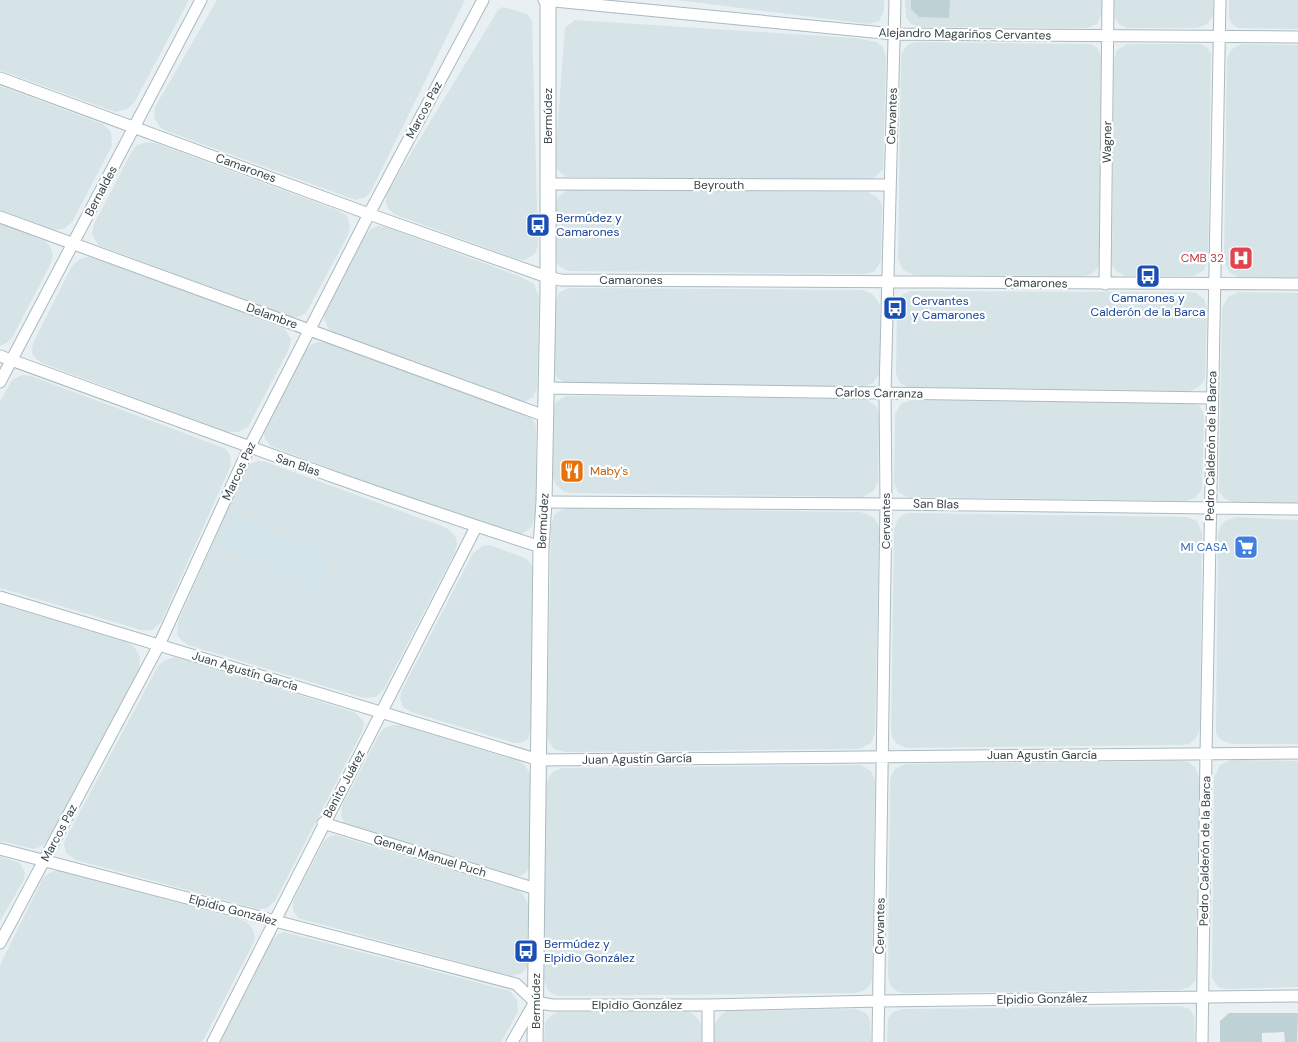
<svg xmlns="http://www.w3.org/2000/svg" width="1298" height="1042" font-family="'DM Sans',sans-serif">
  <style>
    .residential { fill: #d6e3e7 }
    .education { fill: #d3e5eb }
    .building { fill: #bed1d4 }
    .lines { fill: none; stroke-linecap: round; stroke-linejoin: round }
    .minor-casing { stroke: #abbabe; stroke-width: 13 }
    .tertiary-casing { stroke: #abbabe; stroke-width: 17 }
    .minor { stroke: #fff; stroke-width: 11 }
    .tertiary { stroke: #fff; stroke-width: 15 }
    .labels { text-anchor: middle; dominant-baseline: central; stroke-width: 4.5; stroke-linejoin: round; paint-order: stroke }
    .street-label { font-size: 12px; fill: #374446; stroke: #fff }
    .transit-label { font-size: 12px; fill: #164399; stroke: #fff; text-anchor: start }
    .health-label { font-size: 12px; fill: #be3a42; stroke: #fff; text-anchor: end }
    .food-label { font-size: 12px; fill: #c56008; stroke: #fff; text-anchor: start }
    .shop-label { font-size: 12px; fill: #366cbe; stroke: #fff; text-anchor: end }
  </style>
  <rect width="100%" height="100%" fill="#e8f0f3"/>
  <path class="residential" d="M0,0H189L134,103L127,109L115,112L0,70Z
    M217,0H463L464,2L371,191L366,197L356,200L350,198L164,130L159,126L154,117L155,107Z
    M677,0H884V11L879,21L869,24Z
    M905,0H1102V14L1097,24L1087,28L918,27L910,23L906,17Z
    M1114,0H1213V16L1207,24L1197,28H1127L1119,24L1115,18Z
    M1229,0H1298V29L1238,28L1232,24L1229,18Z
    M503,7L527,14L532,21L538,245L535,254L525,260L517,259L396,215L388,209L386,202L387,193L498,10Z
    M575,20L854,38L877,42L883,47L886,57L883,169L874,178L866,180L566,177L557,169L555,161L565,28Z
    M916,42L1088,44L1093,45L1098,49L1101,56L1100,261L1098,268L1093,273L1085,276L914,275L903,270L898,258L901,56L904,49L909,44Z
    M1127,44H1200L1207,47L1211,54L1208,260L1204,270L1194,276H1125L1116,271L1112,265L1114,59L1117,50Z
    M1243,44L1298,45V277H1238L1229,272L1224,262L1227,59L1231,50L1237,46Z
    M0,86L103,124L111,132L112,146L72,222L64,229L53,230L0,211Z
    M147,142L155,143L339,211L347,216L350,226L348,235L306,313L298,317H290L98,245L92,234L94,224L132,151L137,145Z
    M568,190L868,192L878,198L882,206L881,261L874,272L864,274L568,271L559,266L555,259V203L558,197Z
    M0,223L45,241L50,246L53,255L51,263L12,338L8,342L0,346Z
    M378,226L386,227L519,276L534,284L539,296L537,388L533,397L526,401H519L334,333L328,328L324,318L326,311L366,234L371,229Z
    M87,257L96,258L285,329L291,339L289,349L248,427L238,432H228L42,363L36,359L32,353L33,343L72,266L80,259Z
    M569,288L862,290L872,294L878,301L880,306V373L873,383L862,387L566,383L557,378L553,368L554,302L560,292Z
    M911,291L1189,292L1196,293L1204,299L1207,309L1205,378L1202,384L1197,388L1190,391L907,387L899,382L896,373L897,306L902,295Z
    M1238,292L1298,293V503L1233,502L1224,498L1219,491L1222,308L1228,297Z
    M319,342L327,343L531,418L535,423L536,429V513L532,526L528,530L519,535L506,534L270,446L264,437L266,426L306,350L312,344Z
    M22,375L31,376L224,448L230,454L231,465L161,622L152,630H141L0,588V402L12,380Z
    M566,396L866,399L876,406L879,415L878,482L873,491L863,497L570,493L563,491L556,485L553,477V411L556,402Z
    M911,400L1193,403L1200,406L1204,415L1202,489L1196,497L1186,501L907,497L898,492L894,483L895,414L901,404Z
    M259,461L266,462L447,528L451,531L456,538L457,544L455,552L384,689L376,697L364,698L188,645L181,640L177,635L178,622L245,470L252,463Z
    M568,508L861,512L873,517L878,524L879,529L875,733L871,743L859,749L565,752L554,749L549,742L547,736L551,526L554,515L561,510Z
    M911,513L1187,517L1197,521L1202,533L1200,728L1196,738L1189,744L1182,745L907,748L897,744L892,737L891,732L894,529L898,519L904,514Z
    M1236,517L1298,520V744H1232L1221,740L1216,733L1218,534L1220,527L1225,521Z
    M490,545L527,559L534,568L531,730L528,739L521,743H514L411,712L403,707L400,699L402,690L473,553L483,546Z
    M0,604L129,643L135,648L140,657L139,669L47,841L42,846L34,849L0,841Z
    M175,657L354,712L363,720L364,724L362,732L275,901L267,908L258,909L76,860L66,853L64,845L66,838L158,666L165,660Z
    M393,725H401L518,761L525,765L531,776L529,865L528,870L524,874L515,877L348,825L345,823L341,816L342,806L380,733L384,728Z
    M1231,760L1298,761V987L1226,989L1218,987L1212,978L1214,777L1220,765Z
    M1181,761L1188,762L1195,767L1199,777L1196,974L1195,981L1189,987L1181,990L903,993L896,991L891,987L888,978L890,779L893,772L896,768L906,764Z
    M861,765L871,771L875,781L872,977L871,984L865,990L856,993L561,996L554,995L548,990L544,980L546,784L549,777L554,771L562,768Z
    M335,835L517,890L523,894L529,906L528,963L527,968L522,973L511,976L298,918L293,910V901L324,841L329,837Z
    M0,856L20,863L25,873L24,880L0,921Z
    M54,871H60L243,920L250,925L254,932L255,940L202,1042H0V965L43,878L48,874Z
    M284,932L510,991L517,1000L518,1012L501,1042H220L272,940L278,934Z
    M1181,1006L1189,1009L1194,1016L1195,1042H887L888,1019L893,1012L903,1009Z
    M856,1009L866,1013L870,1020L871,1042H714V1028L716,1021L722,1014L727,1011Z
    M686,1011L693,1014L699,1020L702,1028L701,1042H544L545,1022L551,1016L558,1012Z"/>
  <path class="education" d="M234,515L328,555L322,591L221,546Z"/>
  <path class="building" d="M911,0H950L949,18L919,17L911,9Z
    M1229,1013H1298L1297,1042H1285L1284,1032L1262,1033V1042H1220V1021Z"/>
  <g class="lines">
    <g class="minor-casing">
      <path id="minor" d="M544,0L894,34L1298,37
        M0,78L369,214L547,277L561,280L1298,284
        M548,184L890,185
        M0,217L545,416
        M1105,284L1108,0
        M0,356C180,421 359,489 541,547
        M0,382L201,0
        M546,388L1212,398
        M544,502L886,504L1298,509
        M0,597L539,760L1298,753
        M323,823L536,889
        M0,849L516,984L535,1002L552,1005H708L879,1001L1298,996
        M0,943L159,645L249,448L369,214L483,0
        M213,1042L476,527
        M512,1042L535,1002
        M708,1042V1005
        M878,1042L886,504L885,393L895,0
        M1202,1042L1206,754L1220,0"/>
    </g>
    <g class="tertiary-casing">
      <path id="tertiary" d="M535,1042L541,547L544,502L548,293V0"/>
    </g>
    <use href="#minor" class="minor"/>
    <use href="#tertiary" class="tertiary"/>
  </g>
  <defs>
    <g id="bus-square" transform="scale(1.25)"><rect x="-9" y="-9" width="18" height="18" rx="4" fill="#1a4fb4" stroke="#fff"/><path d="M-5-6H5V4H4V6H2V4H-2V6H-4V4H-5ZM-3.5-4V0h7V-4ZM-3.5 1.2v1.5H-2V1.2ZM2 1.2v1.5H3.5V1.2Z" fill="#fff"/></g>
    <g id="hospital-square" transform="scale(1.25)"><rect x="-9" y="-9" width="18" height="18" rx="4" fill="#e0444e" stroke="#fff"/><path d="M-5-5h3v3.5h4V-5h3V5h-3V1.5h-4V5h-3Z" fill="#fff"/></g>
    <g id="restaurant-square" transform="scale(1.25)"><rect x="-9" y="-9" width="18" height="18" rx="4" fill="#e8710a" stroke="#fff"/><path d="M-5-6h1v4h1v-4h1v4h1v-4h1v5L-1.5 .5V6h-2V.5L-5-1ZM5-6V6H3V1.5H1.5Q1.5-4 5-6Z" fill="#fff"/></g>
    <g id="supermarket-square" transform="scale(1.25)"><rect x="-9" y="-9" width="18" height="18" rx="4" fill="#3f7fe0" stroke="#fff"/><path d="M-6-5.5h2.5l.6 2H6L4.5 2H-2.5L-4.4-4H-6ZM-1.5 3.2a1.3 1.3 0 1 0 .1 0ZM3 3.2a1.3 1.3 0 1 0 .1 0Z" fill="#fff"/></g>
  </defs>
  <g fill-rule="evenodd">
    <use href="#bus-square" x="538" y="225"/>
    <use href="#hospital-square" x="1241" y="258"/>
    <use href="#bus-square" x="1148" y="276"/>
    <use href="#bus-square" x="895" y="308"/>
    <use href="#restaurant-square" x="572" y="471"/>
    <use href="#supermarket-square" x="1246" y="547"/>
    <use href="#bus-square" x="526" y="951"/>
  </g>
  <g class="labels">
    <g class="street-label">
      <text transform="translate(965 34) rotate(1)">Alejandro Magariños Cervantes</text>
      <text transform="translate(424 110) rotate(-62)">Marcos Paz</text>
      <text transform="translate(548 116) rotate(-90)">Bermúdez</text>
      <text transform="translate(892 116) rotate(-88)">Cervantes</text>
      <text transform="translate(1107 142) rotate(-89)">Wagner</text>
      <text transform="translate(246 168) rotate(20)">Camarones</text>
      <text x="719" y="185">Beyrouth</text>
      <text transform="translate(101 191) rotate(-62)">Bernaldes</text>
      <text x="631" y="280">Camarones</text>
      <text transform="translate(1036 283) rotate(1)">Camarones</text>
      <text transform="translate(272 316) rotate(20)">Delambre</text>
      <text transform="translate(879 393) rotate(1)">Carlos Carranza</text>
      <text transform="translate(1211 446) rotate(-89)">Pedro Calderón de la Barca</text>
      <text transform="translate(298 465) rotate(19)">San Blas</text>
      <text transform="translate(239 471) rotate(-65)">Marcos Paz</text>
      <text transform="translate(936 504) rotate(1)">San Blas</text>
      <text transform="translate(543 521) rotate(-87)">Bermúdez</text>
      <text transform="translate(886 521) rotate(-90)">Cervantes</text>
      <text transform="translate(245 671) rotate(17)">Juan Agustín García</text>
      <text x="1042" y="755">Juan Agustín García</text>
      <text transform="translate(637 759) rotate(-1)">Juan Agustín García</text>
      <text transform="translate(344 784) rotate(-62)">Benito Juárez</text>
      <text transform="translate(59 833) rotate(-62)">Marcos Paz</text>
      <text transform="translate(1205 851) rotate(-89)">Pedro Calderón de la Barca</text>
      <text transform="translate(430 856) rotate(17)">General Manuel Puch</text>
      <text transform="translate(233 910) rotate(15)">Elpidio González</text>
      <text transform="translate(880 926) rotate(-89)">Cervantes</text>
      <text transform="translate(1042 999) rotate(-1)">Elpidio González</text>
      <text transform="translate(536 1001) rotate(-90)">Bermúdez</text>
      <text x="637" y="1005">Elpidio González</text>
    </g>
    <g class="transit-label">
      <text x="556" y="218">Bermúdez y<tspan x="556" dy="14">Camarones</tspan></text>
      <text x="1148" y="298" text-anchor="middle">Camarones y<tspan x="1148" dy="14">Calderón de la Barca</tspan></text>
      <text x="912" y="301">Cervantes<tspan x="912" dy="14">y Camarones</tspan></text>
      <text x="544" y="944">Bermúdez y<tspan x="544" dy="14">Elpidio González</tspan></text>
    </g>
    <g class="health-label">
      <text x="1224" y="258">CMB 32</text>
    </g>
    <g class="food-label">
      <text x="590" y="471">Maby's</text>
    </g>
    <g class="shop-label">
      <text x="1228" y="547">MI CASA</text>
    </g>
  </g>
</svg>
